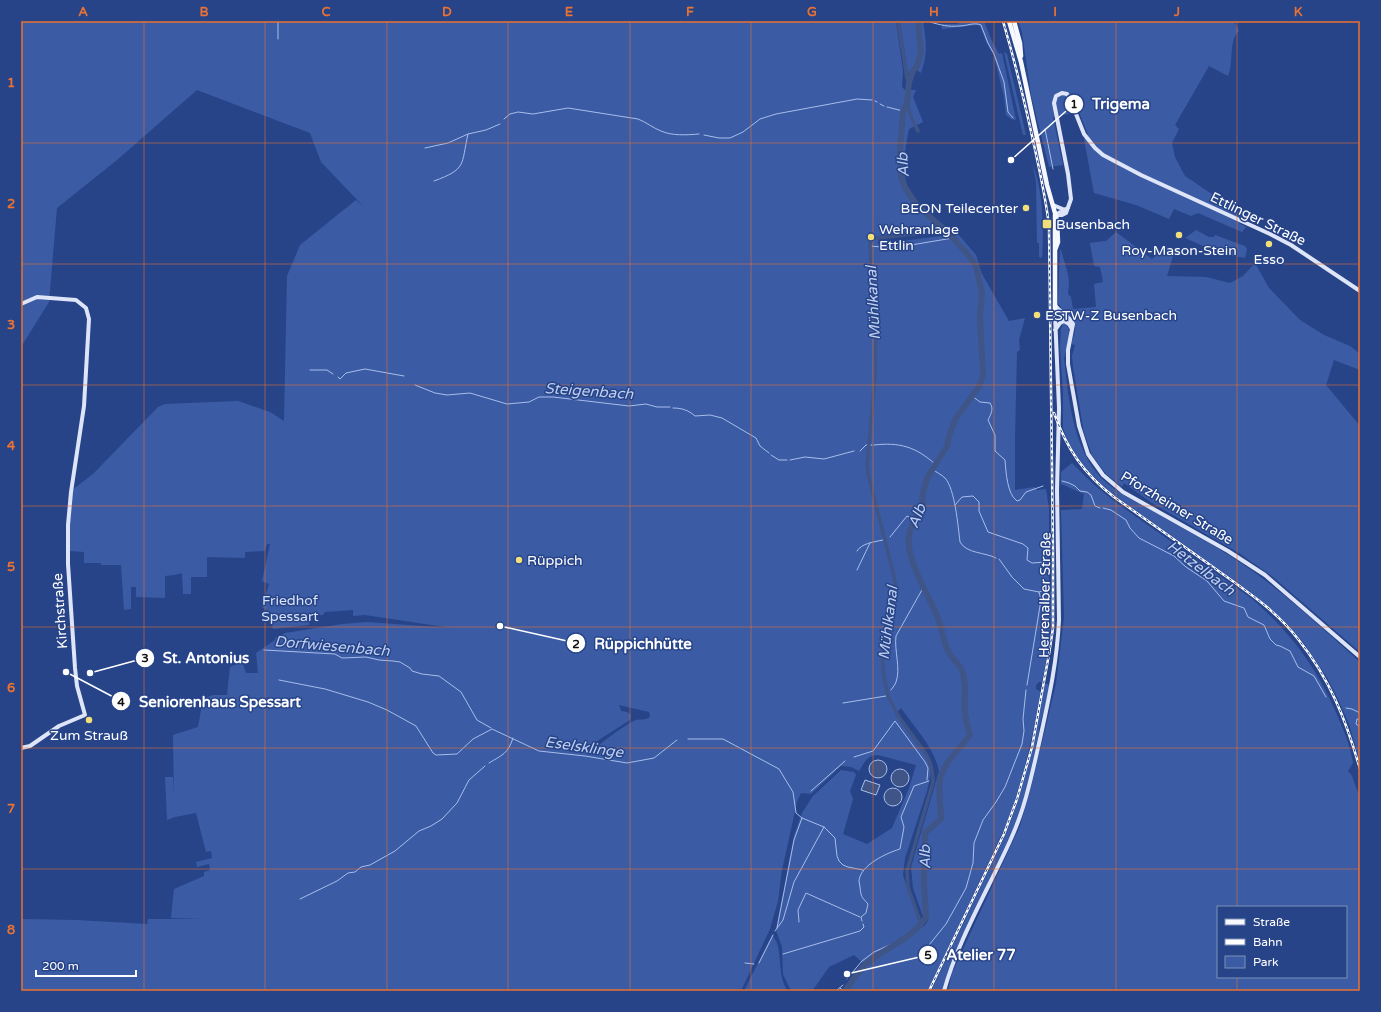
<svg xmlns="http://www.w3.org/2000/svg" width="1381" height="1012" font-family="'Varela Round',sans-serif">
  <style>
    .green { fill: #3b5ca5; fill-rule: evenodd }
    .water { fill: #3f5587; stroke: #a8bde9 }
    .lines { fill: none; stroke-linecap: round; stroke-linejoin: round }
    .stream { stroke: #a8bde9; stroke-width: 1 }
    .canal { stroke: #3f5587; stroke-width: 3.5 }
    .river { stroke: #3f5587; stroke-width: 6 }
    .secondary { stroke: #dee5f8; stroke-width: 4 }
    .primary { stroke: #f6f8fe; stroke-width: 4.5 }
    .rail-casing { stroke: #fff; stroke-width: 2.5 }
    .rail { stroke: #274489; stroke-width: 1; stroke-dasharray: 3; stroke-linecap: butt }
    .grid { fill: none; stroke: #eb7230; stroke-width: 1; stroke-opacity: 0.55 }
    .poi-dot { fill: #f2df79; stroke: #274489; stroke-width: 1.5 }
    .labels { text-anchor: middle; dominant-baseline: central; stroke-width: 3; stroke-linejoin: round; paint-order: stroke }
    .poi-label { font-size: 14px; fill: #fff; stroke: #274489; text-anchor: start }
    .street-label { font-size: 14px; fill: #fff; stroke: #274489 }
    .park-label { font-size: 14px; fill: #d7e1f7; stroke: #274489 }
    .water-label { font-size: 15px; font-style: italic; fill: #bfcff0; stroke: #274489 }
    .leader { fill: none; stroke: #fff; stroke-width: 1.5 }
    .callout-dot { fill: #fff; stroke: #274489; stroke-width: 1.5 }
    .mark-label { font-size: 12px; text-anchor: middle; font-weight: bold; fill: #111 }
    .callout-label { font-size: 15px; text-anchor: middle; font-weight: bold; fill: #fff; stroke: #274489; stroke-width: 3; stroke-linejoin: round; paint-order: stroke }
    .neatline { fill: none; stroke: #eb7230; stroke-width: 1.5 }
    .grid-label { font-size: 13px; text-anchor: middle; font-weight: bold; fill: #eb7230 }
  </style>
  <rect width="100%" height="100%" fill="#274489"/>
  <path class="green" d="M21,21H896L903,71L902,87L905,90H916L913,97L923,122L909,129C904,153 899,183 917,203C926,212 937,219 946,227L879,236L878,244L958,234L976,255L982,274L1009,321L1025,318L1019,340L1020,350L1017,352L1015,437V490L1035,487L1037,490L1046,489L1049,509V545L1047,544V565H1049V588L1050,591L1052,592C1052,623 1048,652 1042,682H1039L1036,685V689L1041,692C1032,738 1023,781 1006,825L928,991H846L865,965L854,955L829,967L812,991H791L783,974L782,947L776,930L794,835L802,813L813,796L841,770L854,772L856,775L850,791L853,799L843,834L867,844L892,828L909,788L916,765L878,755C867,755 865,762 859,771L851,767L841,766L811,794L801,793L797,802L782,870L778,901L770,929L741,991H21V919L76,920L147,924L148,919H205L171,918L174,889L204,876V872L210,870L209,864L197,867L196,862L212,858L211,851L206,852L196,813L175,817L167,820L165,777H173L174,797L173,735L198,727L203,699L213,695H227L230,667L242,662L246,673H258L256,653L275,640V638L285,633L342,624L367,622L451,628L365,615L353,616V610L325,612L323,615L310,616L309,625L273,629L271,622V613L262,607L269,584L262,581L270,544H267L265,551L245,552V558L207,557V577H191V594H183L182,573L175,575L165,576V598L136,597V587H131V609L124,610L121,565H101V563H84V552L70,551L69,530L72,490L93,474L158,407L165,404L238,401L270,412L284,421L287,276L300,245L356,200L364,207L321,162L310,133L197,90L117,160L57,208L49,302L21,347ZM619,705L649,712L650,715L649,718C644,720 641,719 636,720C629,722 597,745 592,752L583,750L630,720L631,715L627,712L621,711ZM901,708C915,728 934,747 939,771L911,867L913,888L922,914L928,920L926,924L915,933L913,931L919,922L903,875L905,858L927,791L931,773L927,758L895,714Z
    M900,21H923C926,41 928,53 921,73L913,67L908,74Z
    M969,21H984L991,39L999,54L1002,53L1016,120L1011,119L1006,115L1004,97L994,56L986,42L980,26L977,25L942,29V24H956Z
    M1018,21H1234L1239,31C1228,40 1234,64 1228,76L1209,66L1175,125L1179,129L1172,143L1175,157L1185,176L1243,215L1239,223L1246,227L1242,232L1198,213L1191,216L1174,209L1169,219L1136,205L1094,193L1084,139L1089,137L1079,112L1053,117L1063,165L1049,167L1031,95L1022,32Z
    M1004,52L1007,54L1026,135H1023Z
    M1033,166C1043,190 1044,231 1042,258L1039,257V243H1037L1036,182Z
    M1196,230L1209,237H1214L1215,235L1245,246L1247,249L1245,258L1219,253L1185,238Z
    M1116,232L1152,259L1164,249L1174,253L1167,276L1206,277L1230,283L1243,276L1255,263L1269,288L1300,320L1324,335L1350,346L1360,354V370L1334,360L1326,385L1360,426V652L1273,577L1239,553L1152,503L1124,483L1122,487L1106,474L1092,455L1084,433L1073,367L1072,356L1075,345L1071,344C1077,327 1079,319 1061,310V307L1058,303L1060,251L1061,249C1063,260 1069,272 1069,284C1069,287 1068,290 1068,294L1071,297L1073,309L1096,307L1094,284L1103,282L1100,267L1094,266L1090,243L1106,241Z
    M1064,323C1074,329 1066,346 1065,357H1064C1068,395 1072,441 1096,472C1110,490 1134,500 1153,511C1187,531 1222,549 1254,572C1291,599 1325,631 1360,662V762L1349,724L1338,699L1328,679L1303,642L1286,623L1252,593L1110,492L1086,469L1077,457L1068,442L1063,428V393L1060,348L1061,328L1063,326L1061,324Z
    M1072,463L1093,484L1118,504L1251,598C1288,630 1314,664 1334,708C1342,726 1350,744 1353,763L1348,771L1352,776L1360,798V991H948L952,973L1020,826L1031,788L1056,684L1064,617L1061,510L1082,509L1084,494L1061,484V472ZM1218,907H1346V977H1218Z
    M1045,684H1048L1050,688L1039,728V733L1027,787L1014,828L951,963L942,991H931L1004,838C1025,789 1035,737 1045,684Z
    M772,935C785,949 775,974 788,991H744Z"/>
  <path class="water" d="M869 769a9 9 0 1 1 18 0a9 9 0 1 1-18 0Z
    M891 778a9 9 0 1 1 18 0a9 9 0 1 1-18 0Z
    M865,780L880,785L876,795L861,790Z
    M884 797a9 9 0 1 1 18 0a9 9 0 1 1-18 0Z"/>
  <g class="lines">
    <path class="stream" d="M278,21V39
      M918,21L924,22
      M930,22C940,25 949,27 959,26C967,26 974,22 981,25L988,43L994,54L1004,82L1008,112L1013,118
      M875,101L877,102
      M880,104L884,106
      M887,107L903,111
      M504,119L510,114L518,112L533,114L568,108L638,119C646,122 653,128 661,131C672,136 687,135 699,134
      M1045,129L1053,169
      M704,135L719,138H730L743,132L760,119L776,114L857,99L872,100
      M425,148L448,143L468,134
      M434,181C467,169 461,165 468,134L486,130L500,124
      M870,246L893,248L953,238
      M310,370H327L333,374
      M338,377L340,379L346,373L365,369L404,376
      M415,385L435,393L447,395L470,393L507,404L529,402L539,397H553L629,406L646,404L657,407H670
      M972,396L980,402L990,403C994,409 991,414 988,420L995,435V451L1005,460C1006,472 1007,494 1017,501L1020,500L1026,492L1043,486
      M673,408C682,408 688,410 695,416L710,415L722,418L756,438L760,446L769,453
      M874,445C900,442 916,447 935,464
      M860,451L866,445H872
      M771,455L779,460H787
      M790,460L805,457L824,459L854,451
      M932,469C936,472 942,475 945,478C955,489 958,526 960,542C967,554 985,552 996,558
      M1062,481L1069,483L1075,486L1080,491L1087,492L1091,495L1095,506L1100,508
      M955,505L962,497L973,496L979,502V511L988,532L1023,544L1028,548L1027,560L1032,563L1046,562
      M1103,508L1111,510L1126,520L1130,528L1139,538L1174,556L1186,567L1207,581L1224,601L1244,608L1248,617L1264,625L1270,639L1276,645L1280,646L1290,651L1298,667L1314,676L1326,697
      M890,537L907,516L915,520
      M857,551C862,543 874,542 883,540
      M999,559L1012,577L1024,589L1039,592L1041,600L1027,685
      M857,570L870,543
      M1039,592L1046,590
      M264,650L335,654L342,658L366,657L379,660L393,661L400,662L410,668L412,671L422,674L439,676L461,692L477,720L491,728
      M279,680L325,689L368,702L387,710L416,726L433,753L436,755L457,754L473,739L492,729L539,751L585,756L627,763L654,758L677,740
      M891,690C893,687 895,685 896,682C901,669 894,650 896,636L923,588
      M843,703L886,696
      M1346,708L1352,709L1360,713
      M1360,719H1357L1356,724L1360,727
      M688,739H723L779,769L793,792L796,813L802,818L824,827L835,838L837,856L839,861L843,865L848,867L863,870
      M854,757L873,751L895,721L925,762L928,768L927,780
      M489,763C502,755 508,754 513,738
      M811,791L845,761
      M300,899L337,881L348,873L355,872L361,867L370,865L395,851L419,831L431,826L442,819L457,803L469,780L485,766
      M862,921L861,917L866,913L868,904C861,896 861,897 860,887C860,885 859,883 859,881C860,865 887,853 900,849L904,827L901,817L914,786L929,781
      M799,922L798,910L806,893L860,917
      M777,928L794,840L802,818
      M775,931L783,920L794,882L824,827
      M783,954L860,931L864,927L863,924
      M921,955L946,924L966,888L973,863L974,843L983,820L996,802L1005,787L1022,744L1024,731L1023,719L1026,690
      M745,963L754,964
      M759,963L773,935
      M847,979L862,961L874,952L896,942
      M840,988L844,991
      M836,991L843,985"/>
    <path class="canal" d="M898,21L907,78L909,82
      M907,103L911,117L918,131
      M921,924L908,887L907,871L933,782C933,771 931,763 926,754L899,717L888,696L884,678L882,654L893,608L896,587L893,572L868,474L867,465L875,377L876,329L871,285L870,239L957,229"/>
    <path class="river" d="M845,991C852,982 858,971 866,964C885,948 913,938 926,917L924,884L925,833L941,819C941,806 938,793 940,781C941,766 961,747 970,735C968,728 966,721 965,714C963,699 968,683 961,669C958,662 951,658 948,651C943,640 942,627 937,616C929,596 905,558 909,536C911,524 918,512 923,502L922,497L927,478L947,446L950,433L956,418L978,388L983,376L980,316L982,293L976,266L970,257L953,238L916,204L904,186L901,176L900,150L903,111L907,103L909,82L913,71L917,66L921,53L918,21"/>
    <path class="secondary" d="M1053,205L1065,210
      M1055,215H1062L1066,213L1071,199L1068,174L1054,103L1056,96L1062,93L1067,94L1070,99L1084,134L1095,148L1103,155L1141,175L1270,234L1291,245L1360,291
      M1055,215L1068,208
      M21,304L37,297L76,300L86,308L89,319L84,406L71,492L68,525V564L75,668L77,686L85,715L59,726L30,746L21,748
      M1055,305C1060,313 1070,316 1073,324L1068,350V364L1079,426L1088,454L1103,475L1123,492L1228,551L1265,575L1360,657
      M1055,315L1069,324L1072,329
      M1055,330L1060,323L1064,321
      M944,991C958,940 988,890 1010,841C1025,809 1032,774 1040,739C1049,698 1057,662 1059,620L1057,490L1059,408L1055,315"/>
    <path class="primary" d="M1009,21L1021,62L1047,185L1057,220L1058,242L1055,250
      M1014,21L1020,43L1021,56
      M1055,315V215"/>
    <g class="rail-casing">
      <path id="rail" d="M1054,413C1067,449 1083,473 1114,497C1147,520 1180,544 1213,567C1243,589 1275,609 1298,639C1330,679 1346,720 1360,769
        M929,991L1004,834L1017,799L1032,747L1049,654L1053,628V552L1049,226C1046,199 1040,172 1034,145C1025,103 1015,62 1003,21"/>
    </g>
    <use href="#rail" class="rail"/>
  </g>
  <path class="grid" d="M144,21V991M265,21V991M387,21V991M508,21V991M630,21V991M751,21V991M873,21V991M994,21V991M1116,21V991M1237,21V907M21,143H1360M21,264H1360M21,385H1360M21,506H1360M21,627H1360M21,748H1360M21,869H1360M1237,977V991"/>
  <g class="poi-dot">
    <circle cx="1026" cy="208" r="4"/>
    <rect x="1042" y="219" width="10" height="10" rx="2"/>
    <circle cx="1179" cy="235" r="4"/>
    <circle cx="871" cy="237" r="4"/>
    <circle cx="1269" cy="244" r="4"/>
    <circle cx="1037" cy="315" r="4"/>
    <circle cx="519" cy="560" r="4"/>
    <circle cx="89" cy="720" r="4"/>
  </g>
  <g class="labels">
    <g class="poi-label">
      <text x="1018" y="208" text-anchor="end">BEON Teilecenter</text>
      <text x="1056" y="224">Busenbach</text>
      <text x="879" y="229">Wehranlage<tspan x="879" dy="16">Ettlin</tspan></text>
      <text x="1179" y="250" text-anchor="middle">Roy-Mason-Stein</text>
      <text x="1269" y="259" text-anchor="middle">Esso</text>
      <text x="1045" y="315">ESTW-Z Busenbach</text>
      <text x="527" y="560">Rüppich</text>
      <text x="89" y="735" text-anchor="middle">Zum Strauß</text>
    </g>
    <g class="street-label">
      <text transform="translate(1258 219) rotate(26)">Ettlinger Straße</text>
      <text transform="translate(1177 508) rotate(31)">Pforzheimer Straße</text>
      <text transform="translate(1045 595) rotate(-89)">Herrenalber Straße</text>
      <text transform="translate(60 611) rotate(-94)">Kirchstraße</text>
    </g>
    <g class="park-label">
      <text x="290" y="600">Friedhof<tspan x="290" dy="16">Spessart</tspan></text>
    </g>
    <g class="water-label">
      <text transform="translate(903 165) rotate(-93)">Alb</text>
      <text transform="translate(873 303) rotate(-93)">Mühlkanal</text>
      <text transform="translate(589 391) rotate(4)">Steigenbach</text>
      <text transform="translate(917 516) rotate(-69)">Alb</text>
      <text transform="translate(1201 568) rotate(37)">Hetzelbach</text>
      <text transform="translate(888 623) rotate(-83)">Mühlkanal</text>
      <text transform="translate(332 646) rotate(5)">Dorfwiesenbach</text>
      <text transform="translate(584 747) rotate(8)">Eselsklinge</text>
      <text transform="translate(925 857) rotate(-91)">Alb</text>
    </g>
  </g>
  <path class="leader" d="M1011 160L1074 104M500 626L576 643M90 673L145 658M66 672L121 701M847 974L928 955"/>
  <g class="callout-dot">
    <circle cx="1011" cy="160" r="4"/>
    <circle cx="500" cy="626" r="4"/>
    <circle cx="90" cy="673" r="4"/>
    <circle cx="66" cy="672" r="4"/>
    <circle cx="847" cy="974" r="4"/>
    <circle cx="1074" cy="104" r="10"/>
    <circle cx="576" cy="643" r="10"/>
    <circle cx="145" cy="658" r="10"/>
    <circle cx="121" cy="701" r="10"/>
    <circle cx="928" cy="955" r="10"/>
  </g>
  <g class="mark-label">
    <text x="1074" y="108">1</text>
    <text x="576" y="648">2</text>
    <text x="145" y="662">3</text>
    <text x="121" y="706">4</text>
    <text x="928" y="959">5</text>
  </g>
  <g class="callout-label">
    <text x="1121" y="109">Trigema</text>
    <text x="643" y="649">Rüppichhütte</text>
    <text x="206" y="663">St. Antonius</text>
    <text x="220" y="707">Seniorenhaus Spessart</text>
    <text x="981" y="960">Atelier 77</text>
  </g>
  <rect width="1381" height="1012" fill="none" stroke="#274489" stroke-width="44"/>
  <rect x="1217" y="906" width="130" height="72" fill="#274489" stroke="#7d8fb8"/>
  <rect x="1225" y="919" width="20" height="6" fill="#f6f8fe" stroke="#7d8fb8"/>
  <text x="1253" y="926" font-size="12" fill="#ffffff">Straße</text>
  <rect x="1225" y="939" width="20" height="6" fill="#ffffff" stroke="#7d8fb8"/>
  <text x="1253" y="946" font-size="12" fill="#ffffff">Bahn</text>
  <rect x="1225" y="956" width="20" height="12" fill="#3b5ca5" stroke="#7d8fb8"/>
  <text x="1253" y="966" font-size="12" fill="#ffffff">Park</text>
  <path d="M36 970v6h100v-6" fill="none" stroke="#ffffff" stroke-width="2"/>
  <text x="42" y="970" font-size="12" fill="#ffffff" stroke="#274489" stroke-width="3" paint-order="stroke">200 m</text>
  <rect x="22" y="22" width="1337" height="968" class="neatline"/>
  <g class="grid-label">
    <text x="83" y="16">A</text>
    <text x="204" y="16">B</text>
    <text x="326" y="16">C</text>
    <text x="447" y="16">D</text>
    <text x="569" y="16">E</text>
    <text x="690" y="16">F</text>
    <text x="812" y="16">G</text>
    <text x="934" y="16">H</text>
    <text x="1055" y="16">I</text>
    <text x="1177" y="16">J</text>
    <text x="1298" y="16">K</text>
    <text x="11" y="87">1</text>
    <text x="11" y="208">2</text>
    <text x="11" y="329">3</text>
    <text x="11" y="450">4</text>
    <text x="11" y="571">5</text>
    <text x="11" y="692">6</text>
    <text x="11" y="813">7</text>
    <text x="11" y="934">8</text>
  </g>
</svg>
